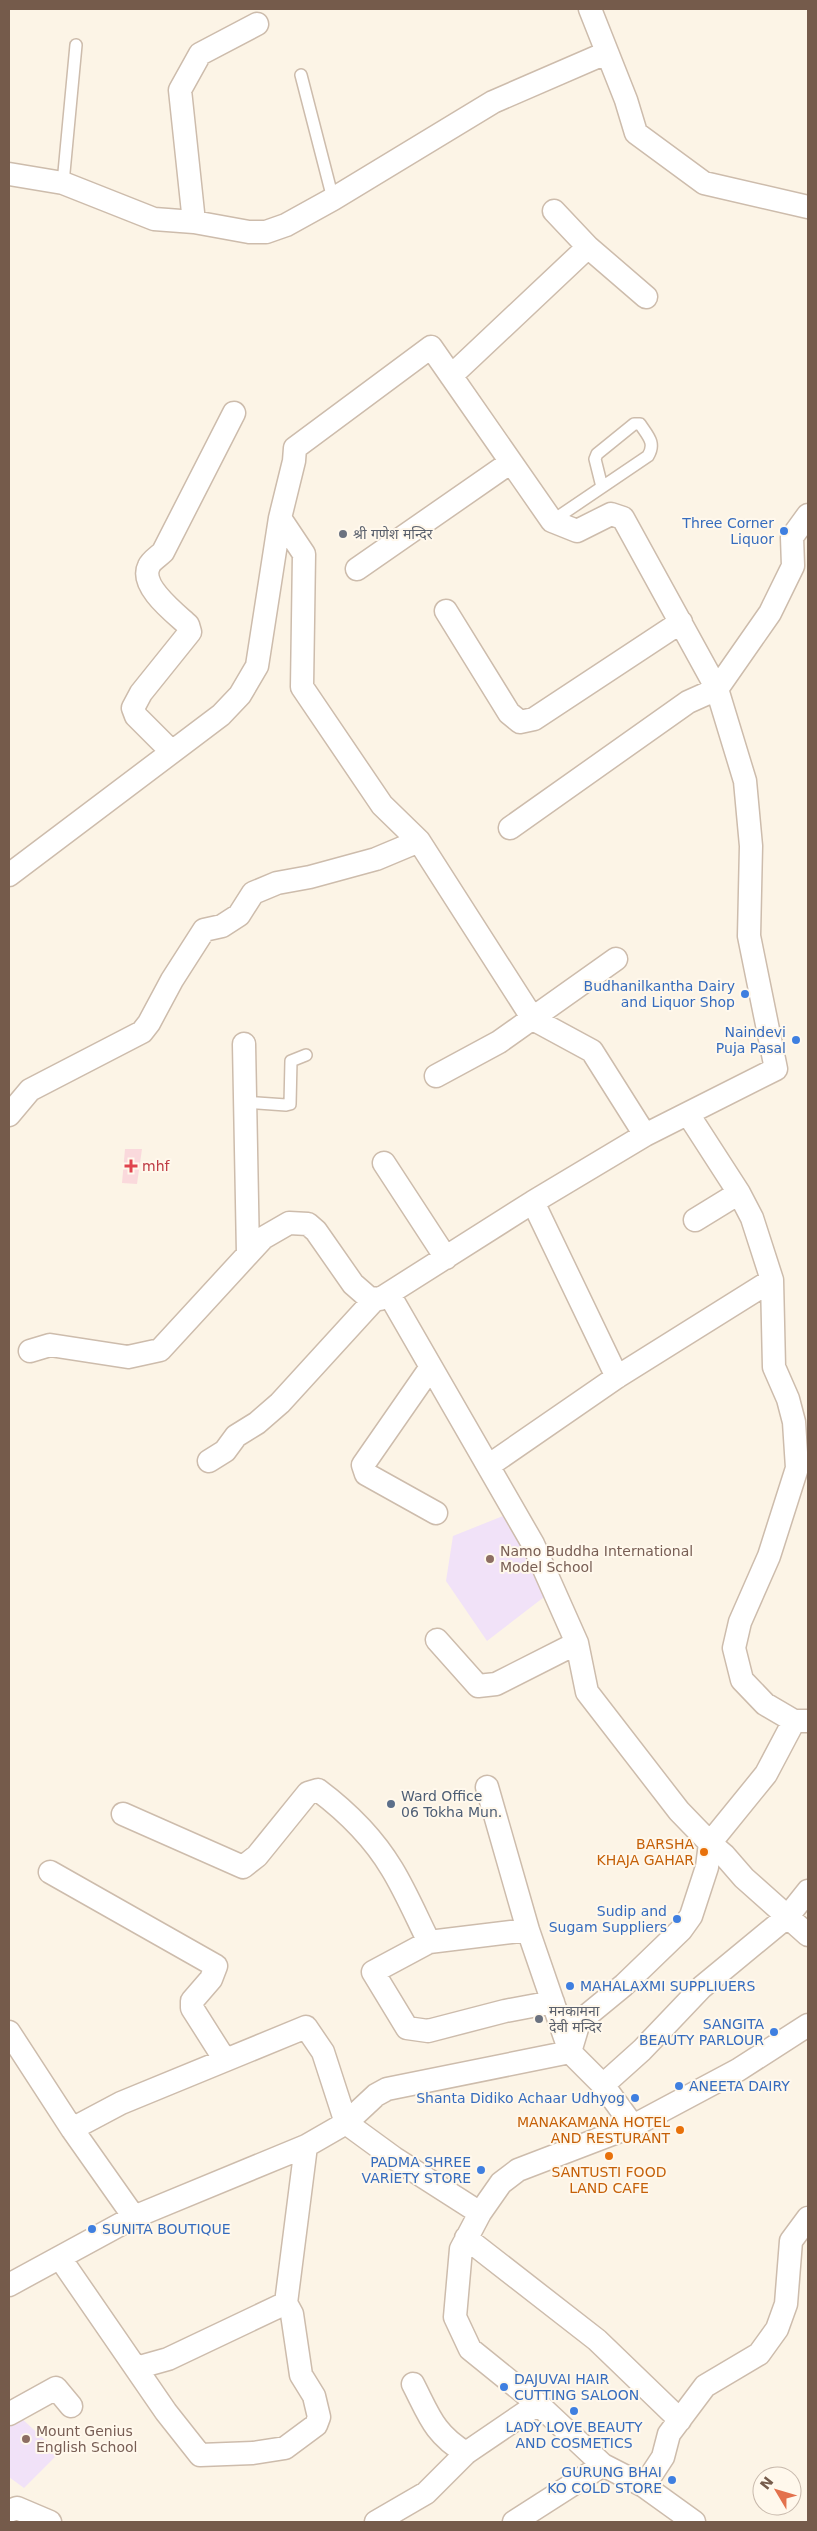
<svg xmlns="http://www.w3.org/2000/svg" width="817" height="2531" font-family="'DejaVu Sans','Noto Sans Devanagari',sans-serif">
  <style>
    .education { fill: #f1e2f8 }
    .medical { fill: #fad9dc }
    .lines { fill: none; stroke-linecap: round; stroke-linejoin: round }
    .lane-casing { stroke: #cdbcac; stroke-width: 14 }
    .street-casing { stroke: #cdbcac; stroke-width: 25 }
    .lane { stroke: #fff; stroke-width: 11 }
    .street { stroke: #fff; stroke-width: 22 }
    .shop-dot { fill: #3f7fe0; stroke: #fff8ec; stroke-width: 2 }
    .worship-dot { fill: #6b7280; stroke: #fff8ec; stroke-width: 2 }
    .health-dot { fill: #e0444e; stroke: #fff8ec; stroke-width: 2 }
    .education-dot { fill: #8d6e63; stroke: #fff8ec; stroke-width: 2 }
    .service-dot { fill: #5c6f8a; stroke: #fff8ec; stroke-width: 2 }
    .food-dot { fill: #e8710a; stroke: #fff8ec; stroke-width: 2 }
    .labels { text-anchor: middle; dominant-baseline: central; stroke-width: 4; stroke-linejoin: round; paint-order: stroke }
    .shop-label { font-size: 14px; fill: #366cbe; stroke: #fff8ec; text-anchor: end }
    .worship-label { font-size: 14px; fill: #5b616d; stroke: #fff8ec; text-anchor: start }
    .health-label { font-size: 14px; fill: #be3a42; stroke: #fff8ec; text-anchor: start }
    .education-label { font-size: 14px; fill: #785e54; stroke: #fff8ec; text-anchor: start }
    .service-label { font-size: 14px; fill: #4e5e75; stroke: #fff8ec; text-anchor: start }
    .food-label { font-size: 14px; fill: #c56008; stroke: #fff8ec; text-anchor: end }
  </style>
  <rect width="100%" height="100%" fill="#fcf4e6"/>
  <path class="education" d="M508,1514L548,1594L487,1641L446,1581L453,1536Z
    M19,2416L59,2453L24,2488L9,2477V2426Z"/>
  <path class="medical" d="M125,1149H142L137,1184L122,1183Z"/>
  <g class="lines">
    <g class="lane-casing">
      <path id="lane" d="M301,75L333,199
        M63,183L76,45
        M552,521L648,456C656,443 648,436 640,424H634L597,454L595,459L602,487
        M245,1102L286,1105L290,1104L291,1061L306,1055"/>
    </g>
    <g class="street-casing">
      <path id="street" d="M590,9L626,100L636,133L704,183L808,207
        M9,174L63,183L154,219L194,222L249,232H266L286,225L333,199L493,102L606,53
        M554,211L588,247
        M194,222L180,90L200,54L257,24
        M451,376L588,247L646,297
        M280,518L304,554L302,687L382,805L419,841L533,1019L592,1051L645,1135
        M357,569L511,462
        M446,611L509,713L520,722L534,719L681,622
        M172,752L136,716L133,708L141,693L190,632L188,625C175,613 139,586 149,566C151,561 159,556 163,552L234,413
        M510,828L688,702L717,689L770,613L793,566L792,537L808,515
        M9,875L221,715L240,695L257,666L280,518L294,461L295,448L431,347L552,521L577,531L611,514L623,518L717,689L745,781L751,846L749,936L776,1069L645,1135L533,1202L380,1299L369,1298L353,1284L316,1231L308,1224L289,1223L263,1238L160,1350L128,1357L50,1345L30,1351
        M244,1044L248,1254
        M436,1076L499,1042L616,959
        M688,1114L739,1193L752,1218L772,1280L774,1367L788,1399L794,1422L797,1468L769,1556L740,1622L734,1648L742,1680L765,1704L794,1721
        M9,1115L30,1090L142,1032L149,1023L172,980L204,930L222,926L239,915L253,893L277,883L310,877L376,859L419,841
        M384,1163L446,1258
        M533,1202L617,1377
        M695,1220L739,1193
        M389,1294L533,1544L577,1643L587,1692L679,1811L710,1843L766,1774L794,1721H808
        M431,1367L363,1465L366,1474L436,1513
        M209,1461L225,1451L236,1436L257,1423L280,1403L375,1299
        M488,1466L617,1377L772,1280
        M437,1640L478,1686L496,1684L577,1643
        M487,1787L528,1930L570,2052L603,2085L633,2126
        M123,1814L243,1867L257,1856L308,1793L318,1790C346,1811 374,1839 392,1869C406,1892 417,1918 429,1942
        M710,1843L724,1855L744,1878L808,1935
        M50,1872L216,1966L211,1979L192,2001V2008L225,2060
        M528,1930L429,1942L373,1972L407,2028L428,2031L505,2011L553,2002
        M9,2032L72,2129L134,2217
        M603,2085L642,2050L702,1987L788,1916L808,1891
        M72,2129L121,2103L306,2027L323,2052L346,2123L394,2158L480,2213
        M466,2238L597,2340L680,2420
        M60,2258L166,2412L200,2455L253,2453L285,2448L316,2425L319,2417L314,2396L301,2375L292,2314L286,2303L306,2146
        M9,2285L134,2217L306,2146L346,2123L376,2095L387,2089L570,2052L579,2022L624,1985L681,1930L691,1916L707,1867L710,1843
        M136,2368L168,2359L286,2303
        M413,2384C429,2415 434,2434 466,2453
        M9,2414L56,2388L71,2406
        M644,2486L603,2465L538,2404L470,2349L455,2317L461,2249L480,2213L501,2183L518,2170L633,2126L738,2070L808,2025
        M9,2511L17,2508L50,2522
        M376,2522L426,2493L466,2453L538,2404
        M514,2522L603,2465
        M694,2522L644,2486L663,2457L669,2434L705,2386L759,2354L777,2329L786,2304L791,2241L808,2218"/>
    </g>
    <use href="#lane" class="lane"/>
    <use href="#street" class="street"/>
  </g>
  <g class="shop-dot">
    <circle cx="784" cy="531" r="5"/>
    <circle cx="745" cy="994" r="5"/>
    <circle cx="796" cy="1040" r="5"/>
    <circle cx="677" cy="1919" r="5"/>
    <circle cx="570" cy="1986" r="5"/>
    <circle cx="774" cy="2032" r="5"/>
    <circle cx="679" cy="2086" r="5"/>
    <circle cx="635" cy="2098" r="5"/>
    <circle cx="481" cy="2170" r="5"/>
    <circle cx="92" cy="2229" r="5"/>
    <circle cx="504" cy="2387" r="5"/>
    <circle cx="574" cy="2411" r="5"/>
    <circle cx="672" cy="2480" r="5"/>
  </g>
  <g class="worship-dot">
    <circle cx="343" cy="534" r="5"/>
    <circle cx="539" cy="2019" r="5"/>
  </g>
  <path class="health-dot" d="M128.5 1158.5h5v5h5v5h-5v5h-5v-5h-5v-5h5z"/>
  <g class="education-dot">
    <circle cx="490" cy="1559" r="5"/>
    <circle cx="26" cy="2439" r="5"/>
  </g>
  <circle class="service-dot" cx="391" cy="1804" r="5"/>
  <g class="food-dot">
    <circle cx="704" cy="1852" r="5"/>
    <circle cx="680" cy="2130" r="5"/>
    <circle cx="609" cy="2156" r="5"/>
  </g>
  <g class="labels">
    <g class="shop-label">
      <text x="774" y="523">Three Corner<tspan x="774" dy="16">Liquor</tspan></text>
      <text x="735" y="986">Budhanilkantha Dairy<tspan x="735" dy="16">and Liquor Shop</tspan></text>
      <text x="786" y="1032">Naindevi<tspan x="786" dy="16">Puja Pasal</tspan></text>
      <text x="667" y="1911">Sudip and<tspan x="667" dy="16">Sugam Suppliers</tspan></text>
      <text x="580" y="1986" text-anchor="start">MAHALAXMI SUPPLIUERS</text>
      <text x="764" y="2024">SANGITA<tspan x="764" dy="16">BEAUTY PARLOUR</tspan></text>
      <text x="689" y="2086" text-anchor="start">ANEETA DAIRY</text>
      <text x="625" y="2098">Shanta Didiko Achaar Udhyog</text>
      <text x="471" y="2162">PADMA SHREE<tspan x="471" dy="16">VARIETY STORE</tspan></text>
      <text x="102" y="2229" text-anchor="start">SUNITA BOUTIQUE</text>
      <text x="514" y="2379" text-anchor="start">DAJUVAI HAIR<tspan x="514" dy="16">CUTTING SALOON</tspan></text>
      <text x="574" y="2427" text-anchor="middle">LADY LOVE BEAUTY<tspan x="574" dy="16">AND COSMETICS</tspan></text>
      <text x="662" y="2472">GURUNG BHAI<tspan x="662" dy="16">KO COLD STORE</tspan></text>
    </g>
    <g class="worship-label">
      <text x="353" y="534">श्री गणेश मन्दिर</text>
      <text x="549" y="2011">मनकामना<tspan x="549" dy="16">देवी मन्दिर</tspan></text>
    </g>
    <g class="health-label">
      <text x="142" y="1166">mhf</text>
    </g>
    <g class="education-label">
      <text x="500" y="1551">Namo Buddha International<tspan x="500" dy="16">Model School</tspan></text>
      <text x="36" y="2431">Mount Genius<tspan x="36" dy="16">English School</tspan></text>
    </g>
    <g class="service-label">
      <text x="401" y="1796">Ward Office<tspan x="401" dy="16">06 Tokha Mun.</tspan></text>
    </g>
    <g class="food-label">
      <text x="694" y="1844">BARSHA<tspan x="694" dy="16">KHAJA GAHAR</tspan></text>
      <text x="670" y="2122">MANAKAMANA HOTEL<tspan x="670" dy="16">AND RESTURANT</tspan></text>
      <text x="609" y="2172" text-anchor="middle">SANTUSTI FOOD<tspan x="609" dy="16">LAND CAFE</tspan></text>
    </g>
  </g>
  <rect width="817" height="2531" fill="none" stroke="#755b4b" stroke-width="20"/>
  <g transform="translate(777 2491) rotate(308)"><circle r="24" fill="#fff8ec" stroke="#c8b9ac"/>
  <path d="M0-4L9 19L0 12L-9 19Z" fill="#e3724d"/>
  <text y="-8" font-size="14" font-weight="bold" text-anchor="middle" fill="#755b4b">N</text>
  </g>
</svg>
